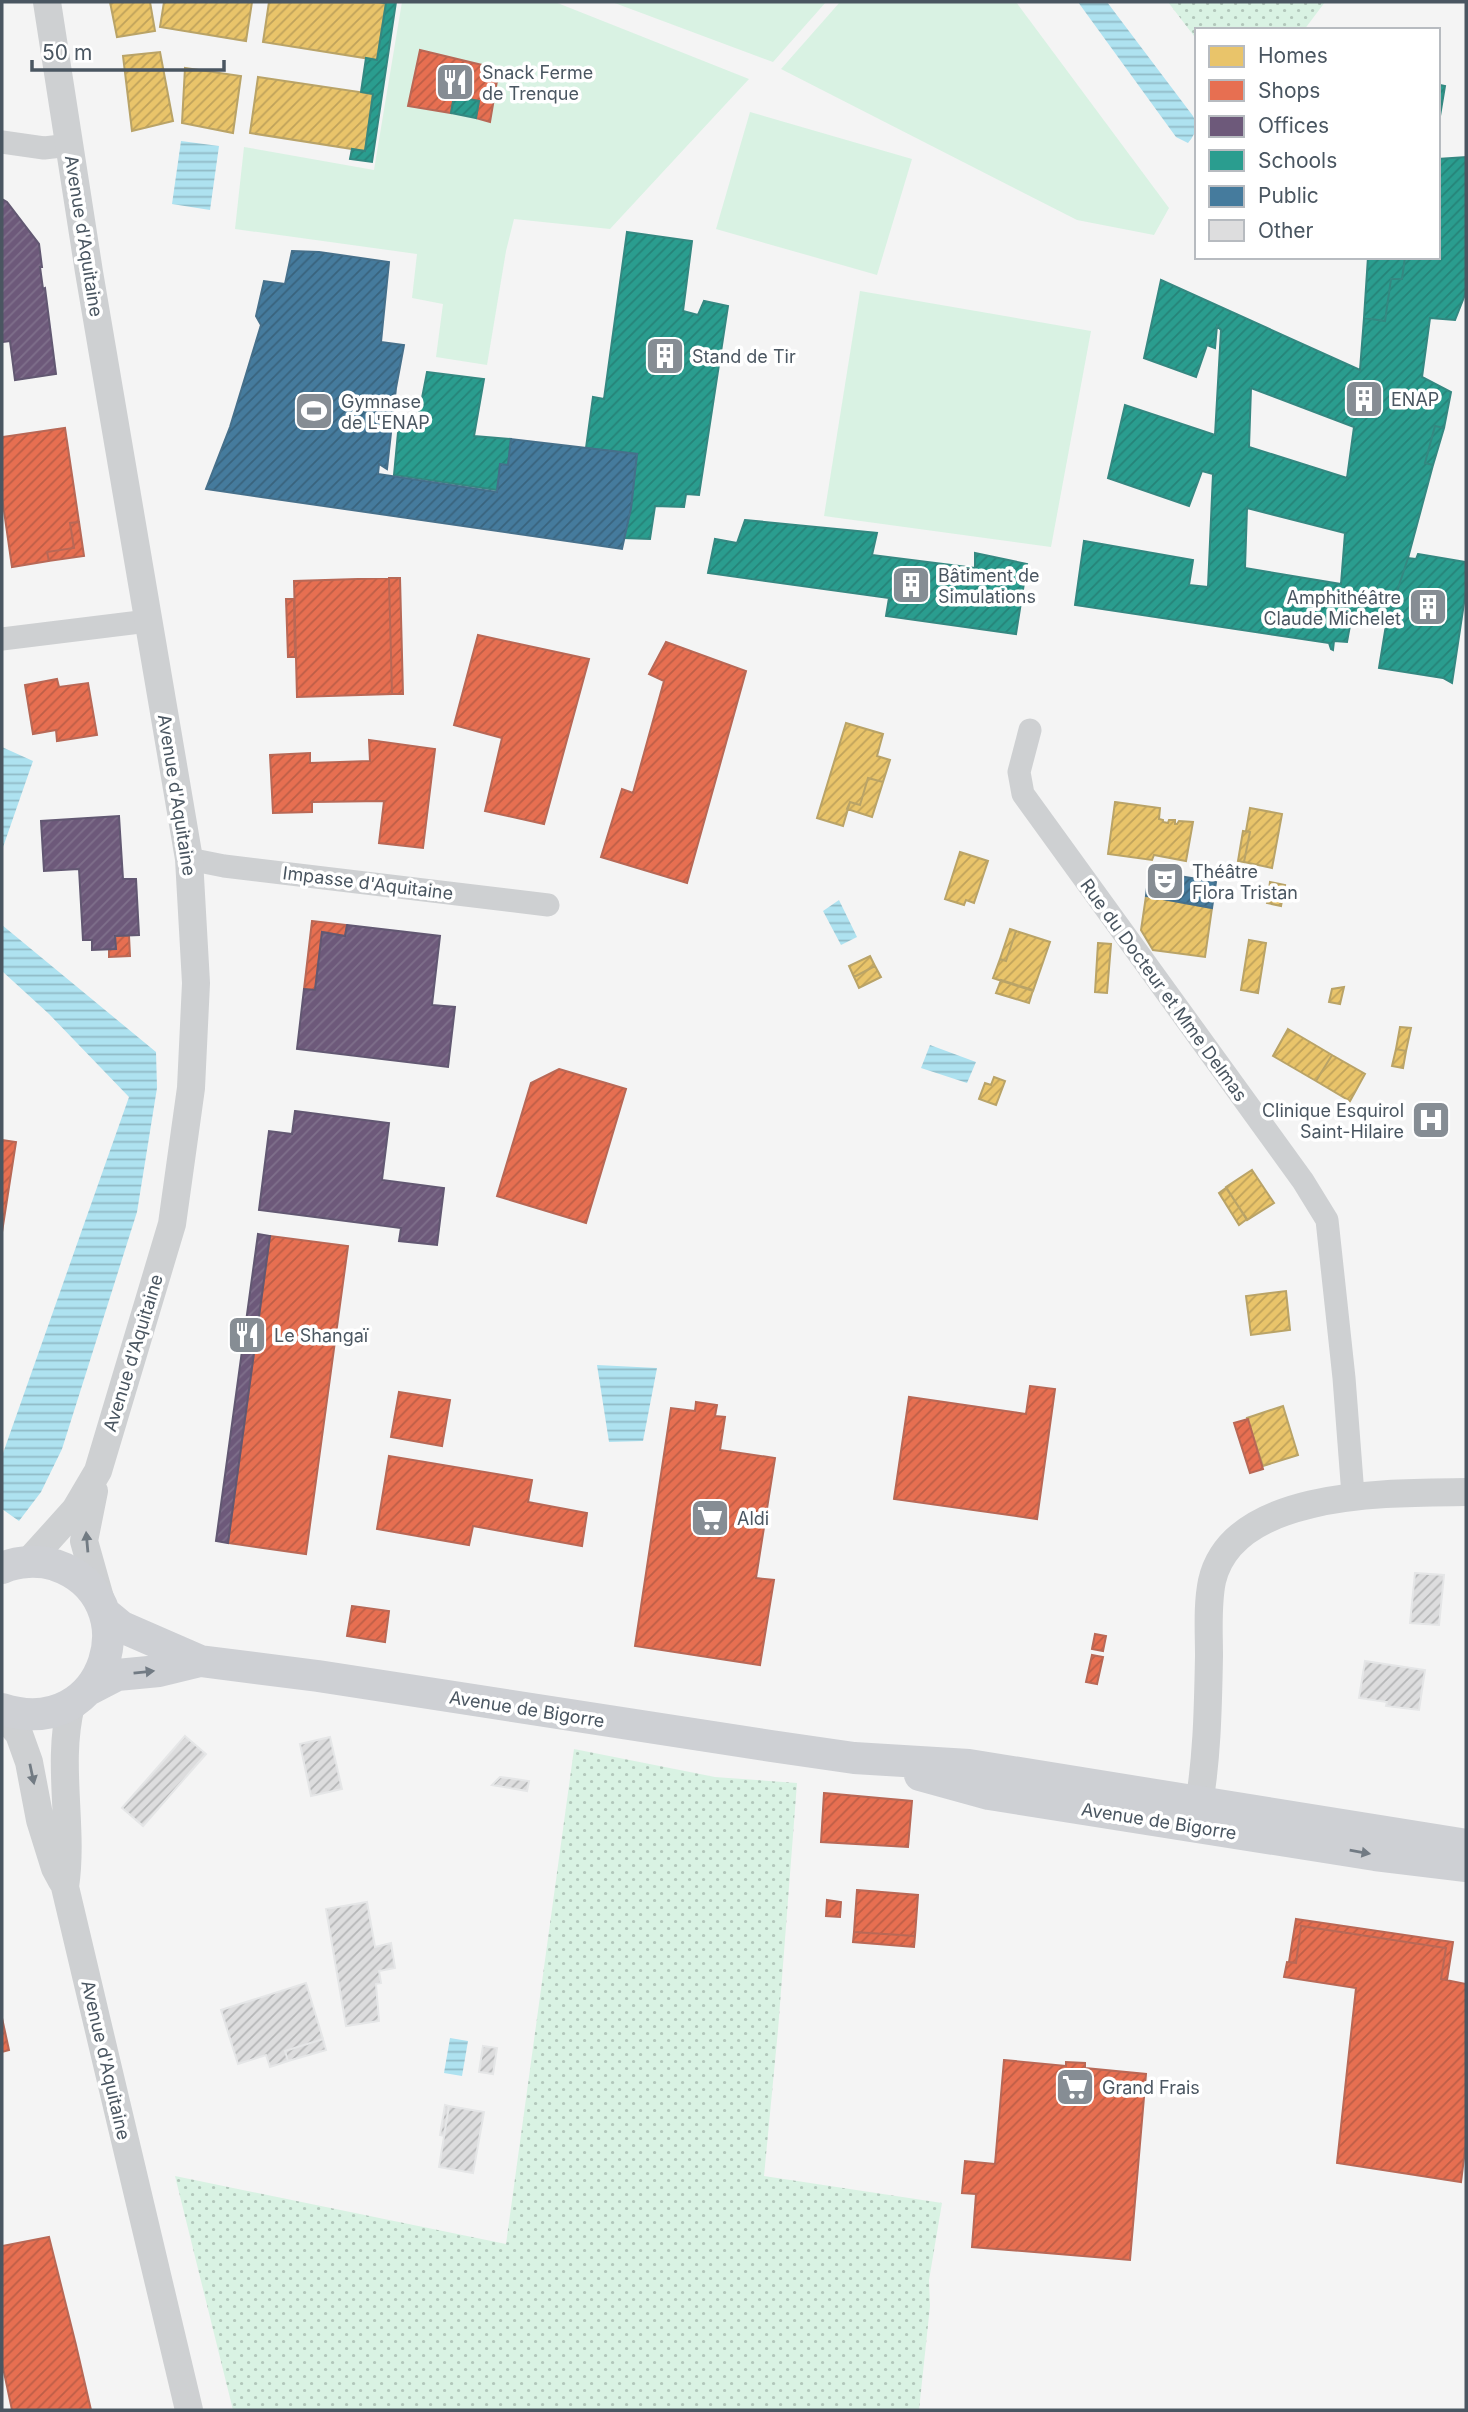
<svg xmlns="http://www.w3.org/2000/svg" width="1468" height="2412" font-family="Inter,sans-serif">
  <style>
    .grass { fill: url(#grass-dots) }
    .park { fill: #d9f2e3 }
    .water { fill: url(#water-rules) }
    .homes { fill: url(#homes-hatch); stroke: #b9a367; stroke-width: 2 }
    .shops { fill: url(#shops-hatch); stroke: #b86856; stroke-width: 2 }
    .offices { fill: url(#offices-hatch); stroke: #625872; stroke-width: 2 }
    .schools { fill: url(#schools-hatch); stroke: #348881; stroke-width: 2; fill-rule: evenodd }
    .public { fill: url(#public-hatch); stroke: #46708b; stroke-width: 2 }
    .building { fill: url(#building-hatch); stroke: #e5e6e7; stroke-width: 2 }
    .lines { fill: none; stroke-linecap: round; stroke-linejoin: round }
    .minor { stroke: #ced0d2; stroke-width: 23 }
    .tertiary { stroke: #ced0d2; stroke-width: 28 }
    .secondary { stroke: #ced0d4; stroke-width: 32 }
    .oneway { fill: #727b83 }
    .oneway2 { fill: #727b84 }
    .labels { text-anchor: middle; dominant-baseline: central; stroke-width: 7; stroke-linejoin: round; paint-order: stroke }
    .poi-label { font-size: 18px; fill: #4a5661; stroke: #fff; text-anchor: start }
    .street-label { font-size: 18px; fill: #4a5661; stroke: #fff }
  </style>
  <defs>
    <pattern id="grass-dots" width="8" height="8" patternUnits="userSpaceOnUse" patternTransform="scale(1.75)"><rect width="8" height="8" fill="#d9f2e3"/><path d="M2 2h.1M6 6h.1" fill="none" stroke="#b2c7bb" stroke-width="1.8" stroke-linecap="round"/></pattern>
    <pattern id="water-rules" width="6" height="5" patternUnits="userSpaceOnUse" patternTransform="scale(1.75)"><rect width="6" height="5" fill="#aee2f0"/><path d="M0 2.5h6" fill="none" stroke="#90bac6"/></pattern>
    <pattern id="homes-hatch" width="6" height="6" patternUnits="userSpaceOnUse" patternTransform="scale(1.75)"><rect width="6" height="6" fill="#e9c46a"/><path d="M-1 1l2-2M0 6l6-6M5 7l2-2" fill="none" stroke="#bfa25b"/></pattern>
    <pattern id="shops-hatch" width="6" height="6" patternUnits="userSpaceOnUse" patternTransform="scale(1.75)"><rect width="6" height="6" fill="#e76f51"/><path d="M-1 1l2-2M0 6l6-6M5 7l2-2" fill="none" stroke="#bd5e47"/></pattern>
    <pattern id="offices-hatch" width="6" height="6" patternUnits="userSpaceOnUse" patternTransform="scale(1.75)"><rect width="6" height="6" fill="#6d597a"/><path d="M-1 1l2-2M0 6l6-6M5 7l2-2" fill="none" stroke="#7f708b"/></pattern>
    <pattern id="schools-hatch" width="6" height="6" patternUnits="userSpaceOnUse" patternTransform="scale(1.75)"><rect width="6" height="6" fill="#2a9d8f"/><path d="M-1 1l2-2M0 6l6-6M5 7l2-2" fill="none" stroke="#268378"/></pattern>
    <pattern id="public-hatch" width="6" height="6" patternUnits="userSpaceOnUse" patternTransform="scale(1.75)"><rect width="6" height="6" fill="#457b9d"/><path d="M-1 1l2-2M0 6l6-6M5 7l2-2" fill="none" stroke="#39637d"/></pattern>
    <pattern id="building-hatch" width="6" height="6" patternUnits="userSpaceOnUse" patternTransform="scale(1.75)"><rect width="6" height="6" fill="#ddddde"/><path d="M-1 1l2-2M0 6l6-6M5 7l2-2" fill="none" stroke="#b5b6b7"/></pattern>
  </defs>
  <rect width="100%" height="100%" fill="#f4f4f4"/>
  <path class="grass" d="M1168,2H1325L1304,30H1197V40Z
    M574,1749L715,1777L797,1783L778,2030L764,2176L942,2203L929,2280L930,2306L919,2410H233L175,2176L506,2244Z"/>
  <path class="park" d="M402,2H555L749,79L610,229L514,219L506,251L487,365L436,357L443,304L412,298L417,254L235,229L244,147L374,170Z
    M612,2H826L773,62Z
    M840,2H1016L1169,208L1154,235L1077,220L781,69Z
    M750,112L912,159L877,275L716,229Z
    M860,291L1091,331L1051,547L824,516Z"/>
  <path class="water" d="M1078,2H1107L1193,116C1198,126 1196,134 1188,143L1176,137Z
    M181,141L219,146L210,210L172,204Z
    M2,747L33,761L2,850Z
    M839,900L857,937L841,945L823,911Z
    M2,925L156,1052L157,1088L137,1212L62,1449L41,1492L19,1521L2,1509V1456L129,1097L49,1014L2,971Z
    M930,1045L976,1062L967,1083L921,1068Z
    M597,1365L657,1368L643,1441L609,1442Z
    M450,2038L468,2041L462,2076L444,2073Z"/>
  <path class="homes" d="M110,2H150L155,31L117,37Z
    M164,2H252L246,41L160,27Z
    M269,2L386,3L377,60L263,42Z
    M160,52L173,121L132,131L123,56Z
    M185,68L241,76L233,133L182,123Z
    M258,77L373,94L365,151L250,133Z
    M846,723L883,734L877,756L890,760L883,782L868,778L860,805L850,802L843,826L817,818Z
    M868,778L883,782L872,817L847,809L850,802L860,805Z
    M1115,802L1160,808L1159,819L1163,820V822L1168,823L1169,820H1175V824H1177L1179,821L1193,822L1186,861L1154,855L1152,860L1108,854Z
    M1250,808L1282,814L1272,868L1244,862L1250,832L1246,831Z
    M1243,831L1250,832L1244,862L1238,861Z
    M960,852L988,861L974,903L966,900L964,905L945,899Z
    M1270,882L1285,885L1281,906L1267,903Z
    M1146,896L1212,908L1205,957L1153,950L1141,930Z
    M1010,929L1016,931L1006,961L1000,959Z
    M1016,931L1050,942L1033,991L993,978L1000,959L1006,961Z
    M1249,940L1266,943L1258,993L1241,990Z
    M1098,943L1111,944L1107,993L1095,992Z
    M870,956L875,966L854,977L849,966Z
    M875,966L881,977L859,988L854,977Z
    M1001,980L1033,990L1029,1003L996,993Z
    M1344,987L1340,1004L1329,1002L1332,989Z
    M1400,1027L1411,1028L1406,1051L1396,1049Z
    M1288,1029L1332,1055L1316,1081L1273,1056Z
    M1396,1049L1406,1051L1403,1068L1392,1066Z
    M1332,1055L1365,1074L1350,1101L1316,1081Z
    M994,1077L1005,1081L996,1105L979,1099L985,1083L991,1085Z
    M1252,1170L1274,1203L1247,1220L1226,1187Z
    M1226,1188L1247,1219L1239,1225L1219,1193Z
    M1286,1291L1290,1330L1251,1335L1246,1296Z
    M1283,1406L1298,1455L1263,1466L1247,1418Z"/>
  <path class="shops" d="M420,50L499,69L490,122L476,118L479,101L454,96L451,113L408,106Z
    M65,428L79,522L70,523L74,548L47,552L49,561L12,567L2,497V437Z
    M79,522L84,556L49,561L47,552L74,548L70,523Z
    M389,578H400L403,694H392Z
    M389,578L392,694L297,697L294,581Z
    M286,599H294L295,657H288Z
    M478,635L589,659L544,824L485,811L502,738L454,725Z
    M666,642L746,671L687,883L601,857L622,789L633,793L664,681L649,674Z
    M57,679L59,687L88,683L97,735L57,741L56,730L33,734L25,685Z
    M369,740L435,749L423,848L379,843L384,801L312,802V812L273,813L270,755L310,753V763L370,761Z
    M312,921L347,925L345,936L322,932L315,990L304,989Z
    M115,936H129L130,956L109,957V949H116Z
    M559,1069L626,1089L586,1223L497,1196L531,1083Z
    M2,1140L16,1142L2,1232Z
    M270,1236L348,1246L306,1554L228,1543Z
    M1030,1386L1055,1389L1037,1519L894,1499L909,1397L1026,1414Z
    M399,1392L450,1400L442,1446L391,1437Z
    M696,1402L717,1405L715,1416L725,1417L720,1450L775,1458L756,1578L774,1580L760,1665L635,1646L671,1408L695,1411Z
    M1248,1419L1263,1469L1250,1473L1234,1423Z
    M389,1456L532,1480L528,1502L587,1513L582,1546L473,1526L469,1545L377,1529Z
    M352,1606L389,1611L385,1642L347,1636Z
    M1095,1634L1106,1636L1103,1651L1092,1649Z
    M1092,1655L1103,1657L1097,1684L1086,1682Z
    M824,1793L912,1801L908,1847L821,1842Z
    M857,1890L918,1895L915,1936L854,1932Z
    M827,1900L841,1902L840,1917L826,1916Z
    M1296,1919L1453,1942L1447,1980L1441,1979L1446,1948L1301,1926L1296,1963L1289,1962Z
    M1301,1926L1446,1948L1441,1979L1466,1984V2142L1461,2182L1337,2163L1356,1988L1284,1977L1287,1962L1296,1963Z
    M854,1932L915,1936L914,1947L853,1942Z
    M2,2018L9,2050L2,2052Z
    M1004,2060L1066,2066V2062L1085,2063V2068L1146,2074L1130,2260L972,2247L976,2194L962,2193L965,2161L995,2164Z
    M49,2237L76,2345L91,2410H12L2,2363V2246Z"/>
  <path class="offices" d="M2,199L7,202L39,244L42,267H40L43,289L45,288L56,374L15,380L10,341L2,342Z
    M119,816L123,879H136L139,935L115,936L116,949L92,950V940H83L79,869L44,871L41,821Z
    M347,925L440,936L432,1005L455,1007L448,1067L297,1049L304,989L315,990L322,932L345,936Z
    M295,1111L389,1123L382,1180L444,1188L437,1245L399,1241L401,1228L259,1210L269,1131L292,1134Z
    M258,1234L270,1236L228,1543L216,1541Z"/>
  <path class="schools" d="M379,2H396L372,162L350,159L352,149L365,151L373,94L361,92L366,58L377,60L386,3Z
    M1440,85L1445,86L1438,128V97Z
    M454,96L479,101L476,118L451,113Z
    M1466,157V292L1455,320L1430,318L1422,377L1451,392L1444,428L1435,426L1425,463L1433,465L1408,558L1386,625L1351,620L1347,642L1334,641L1333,650L1331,649L1329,643L1075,605L1084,541L1193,560L1189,585L1208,587L1213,474L1202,471L1189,506L1108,478L1125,405L1215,435L1221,330L1217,326L1215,348L1207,345L1196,377L1144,358L1161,280L1360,370L1364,318L1385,321L1391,279H1402L1405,257H1438V159ZM1251,388L1354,427L1347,478L1249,447ZM1247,508L1345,533L1341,584L1245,568Z
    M627,232L692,241L683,311L698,315L704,301L728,306L699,495L686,494L684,507L655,506L650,539L624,538L631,508L637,454L586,448L593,397L604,399Z
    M1368,257H1405L1402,279H1391L1385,321L1364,318Z
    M427,372L484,379L474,436L511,439L508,465L500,464L497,490L394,475L399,422L417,424Z
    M1435,426L1444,428L1433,465L1425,463Z
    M745,520L877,533L872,555L975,568V553L1027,564L1016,634L886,616L889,598L708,573L715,539L737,543Z
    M1418,554L1466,562V590L1452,683L1443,678L1379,668L1386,625L1408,558L1416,559Z"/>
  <path class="public" d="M292,251L319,252L389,262L381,342L404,345L396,388L387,469L379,464L378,474L497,492L500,464L508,465L511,439L637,454L631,508L622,549L206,489L230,427L261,325L256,316L264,281L285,284Z
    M1149,871L1216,882L1212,908L1146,896Z"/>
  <path class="building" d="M1415,1573L1444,1575L1439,1625L1410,1623Z
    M1365,1661L1425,1670L1419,1710L1386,1706L1387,1702L1359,1698Z
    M185,1736L206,1754L143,1826L122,1808Z
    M330,1737L342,1789L311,1796L300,1744Z
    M500,1777L529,1781L527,1791L492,1785Z
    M367,1902L375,1947L391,1943L395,1968L379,1971L381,1983L376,1984L379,2021L346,2026L326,1909Z
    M306,1983L323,2039L285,2051L288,2061L270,2067L266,2055L238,2064L221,2010Z
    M323,2039L326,2050L288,2061L285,2051Z
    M483,2046L497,2048L493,2074L479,2072Z
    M445,2105L449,2106L444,2136L440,2135Z
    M449,2106L484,2112L473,2173L439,2167Z"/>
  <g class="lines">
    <path class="minor" d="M2,142L44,148L70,145
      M2,639L148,621
      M1030,730L1019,772L1023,794L1303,1181L1327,1220L1344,1378L1353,1495
      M189,859L224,866L548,905"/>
    <path class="tertiary" d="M94,1491L84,1541L102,1605
      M29,1561L75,1510L98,1471L172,1224L191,1088L196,983L189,859L89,272L47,2
      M71,1705C56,1765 74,1827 65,1887L189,2410
      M2,1714L19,1734L29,1762L40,1820L55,1868L62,1881
      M1197,1816C1207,1763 1208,1710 1209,1656C1209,1632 1207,1605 1212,1581C1233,1489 1393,1493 1466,1492"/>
    <path class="secondary" d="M2,1568C18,1561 38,1560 55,1565C150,1597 108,1743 2,1709
      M105,1613L122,1627L200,1661L318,1676L771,1746L854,1758L969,1765L1466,1845
      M90,1689L117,1675L159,1671L200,1661
      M920,1775L989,1794L1375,1855L1466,1866"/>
  </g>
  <defs><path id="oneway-solid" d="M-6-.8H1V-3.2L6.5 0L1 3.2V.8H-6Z" transform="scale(1.75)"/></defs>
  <g class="oneway">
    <use href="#oneway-solid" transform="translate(87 1542) rotate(-95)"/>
    <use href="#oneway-solid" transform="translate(32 1774) rotate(78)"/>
  </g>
  <g class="oneway2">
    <use href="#oneway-solid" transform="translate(144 1672) rotate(-6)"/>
    <use href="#oneway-solid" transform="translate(1360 1852) rotate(10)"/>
  </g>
  <defs>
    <g id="restaurant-square" transform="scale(2.0125)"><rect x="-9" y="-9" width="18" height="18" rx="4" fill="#868d94" stroke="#fff"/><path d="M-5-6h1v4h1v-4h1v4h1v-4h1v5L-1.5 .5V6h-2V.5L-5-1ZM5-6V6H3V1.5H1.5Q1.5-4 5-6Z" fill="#fff"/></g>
    <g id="building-square" transform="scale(2.0125)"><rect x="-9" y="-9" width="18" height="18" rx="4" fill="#868d94" stroke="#fff"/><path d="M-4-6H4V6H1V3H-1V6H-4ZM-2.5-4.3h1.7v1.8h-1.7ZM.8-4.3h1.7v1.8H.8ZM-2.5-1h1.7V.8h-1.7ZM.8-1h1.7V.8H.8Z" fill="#fff"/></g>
    <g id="stadium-square" transform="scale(2.0125)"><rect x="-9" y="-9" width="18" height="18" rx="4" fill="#868d94" stroke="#fff"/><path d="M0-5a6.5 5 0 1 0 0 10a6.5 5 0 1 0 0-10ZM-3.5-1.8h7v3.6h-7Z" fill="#fff"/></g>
    <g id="theatre-square" transform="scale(2.0125)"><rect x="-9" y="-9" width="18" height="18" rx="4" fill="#868d94" stroke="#fff"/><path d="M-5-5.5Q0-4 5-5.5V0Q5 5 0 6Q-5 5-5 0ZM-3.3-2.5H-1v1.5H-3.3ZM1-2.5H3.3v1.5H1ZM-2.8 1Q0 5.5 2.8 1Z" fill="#fff"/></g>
    <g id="hospital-square" transform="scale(2.0125)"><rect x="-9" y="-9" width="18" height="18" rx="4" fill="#868d94" stroke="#fff"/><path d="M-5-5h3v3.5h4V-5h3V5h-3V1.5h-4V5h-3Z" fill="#fff"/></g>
    <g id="supermarket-square" transform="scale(2.0125)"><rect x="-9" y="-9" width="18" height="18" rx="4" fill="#868d94" stroke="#fff"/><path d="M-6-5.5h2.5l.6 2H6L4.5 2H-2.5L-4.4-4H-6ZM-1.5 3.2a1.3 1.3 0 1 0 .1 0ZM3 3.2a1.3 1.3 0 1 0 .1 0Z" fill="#fff"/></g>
  </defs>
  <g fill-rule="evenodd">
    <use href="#restaurant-square" x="455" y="82"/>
    <use href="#building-square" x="665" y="356"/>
    <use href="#building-square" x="1364" y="399"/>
    <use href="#stadium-square" x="314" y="411"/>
    <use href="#building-square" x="911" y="585"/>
    <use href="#building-square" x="1428" y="607"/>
    <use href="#theatre-square" x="1165" y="881"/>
    <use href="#hospital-square" x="1431" y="1120"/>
    <use href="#restaurant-square" x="247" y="1335"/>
    <use href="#supermarket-square" x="710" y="1518"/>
    <use href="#supermarket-square" x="1075" y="2087"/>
  </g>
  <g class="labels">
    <g class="poi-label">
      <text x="482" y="72">Snack Ferme<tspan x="482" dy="21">de Trenque</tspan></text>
      <text x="692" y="356">Stand de Tir</text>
      <text x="1391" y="399">ENAP</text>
      <text x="341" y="401">Gymnase<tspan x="341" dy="21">de L'ENAP</tspan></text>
      <text x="938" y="575">Bâtiment de<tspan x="938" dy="21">Simulations</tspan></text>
      <text x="1401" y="597" text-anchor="end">Amphithéâtre<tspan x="1401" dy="21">Claude Michelet</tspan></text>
      <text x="1192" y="871">Théâtre<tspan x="1192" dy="21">Flora Tristan</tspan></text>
      <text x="1404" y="1110" text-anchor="end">Clinique Esquirol<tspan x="1404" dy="21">Saint-Hilaire</tspan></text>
      <text x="274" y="1335">Le Shangaï</text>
      <text x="737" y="1518">Aldi</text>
      <text x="1102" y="2087">Grand Frais</text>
    </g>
    <g class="street-label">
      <text transform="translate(84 236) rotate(81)">Avenue d'Aquitaine</text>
      <text transform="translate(177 795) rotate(81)">Avenue d'Aquitaine</text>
      <text transform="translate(368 883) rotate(7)">Impasse d'Aquitaine</text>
      <text transform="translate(1164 990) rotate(54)">Rue du Docteur et Mme Delmas</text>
      <text transform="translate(133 1353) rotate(-73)">Avenue d'Aquitaine</text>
      <text transform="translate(527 1709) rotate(9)">Avenue de Bigorre</text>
      <text transform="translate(1159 1821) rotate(9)">Avenue de Bigorre</text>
      <text transform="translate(106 2060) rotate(77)">Avenue d'Aquitaine</text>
    </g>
  </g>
  <rect width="1468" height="2412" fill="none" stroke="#4a5661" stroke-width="7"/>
  <rect x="1195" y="28" width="245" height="231" fill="#ffffff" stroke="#b7bbc0" stroke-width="2"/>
  <rect x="1209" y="46" width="35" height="21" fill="#e9c46a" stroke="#b7bbc0" stroke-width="2"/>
  <text x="1258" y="63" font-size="21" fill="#4a5661">Homes</text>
  <rect x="1209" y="80" width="35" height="21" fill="#e76f51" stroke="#b7bbc0" stroke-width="2"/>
  <text x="1258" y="98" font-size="21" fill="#4a5661">Shops</text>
  <rect x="1209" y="116" width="35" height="21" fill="#6d597a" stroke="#b7bbc0" stroke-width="2"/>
  <text x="1258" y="133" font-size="21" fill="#4a5661">Offices</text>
  <rect x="1209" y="150" width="35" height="21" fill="#2a9d8f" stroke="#b7bbc0" stroke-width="2"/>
  <text x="1258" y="168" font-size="21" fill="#4a5661">Schools</text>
  <rect x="1209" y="186" width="35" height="21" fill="#457b9d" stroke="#b7bbc0" stroke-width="2"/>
  <text x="1258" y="203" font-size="21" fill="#4a5661">Public</text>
  <rect x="1209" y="220" width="35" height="21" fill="#ddddde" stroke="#b7bbc0" stroke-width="2"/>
  <text x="1258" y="238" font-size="21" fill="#4a5661">Other</text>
  <path d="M32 60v10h192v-10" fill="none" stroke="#4a5661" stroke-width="3.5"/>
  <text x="42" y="60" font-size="21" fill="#4a5661" stroke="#ffffff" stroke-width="5" paint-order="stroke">50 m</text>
</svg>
